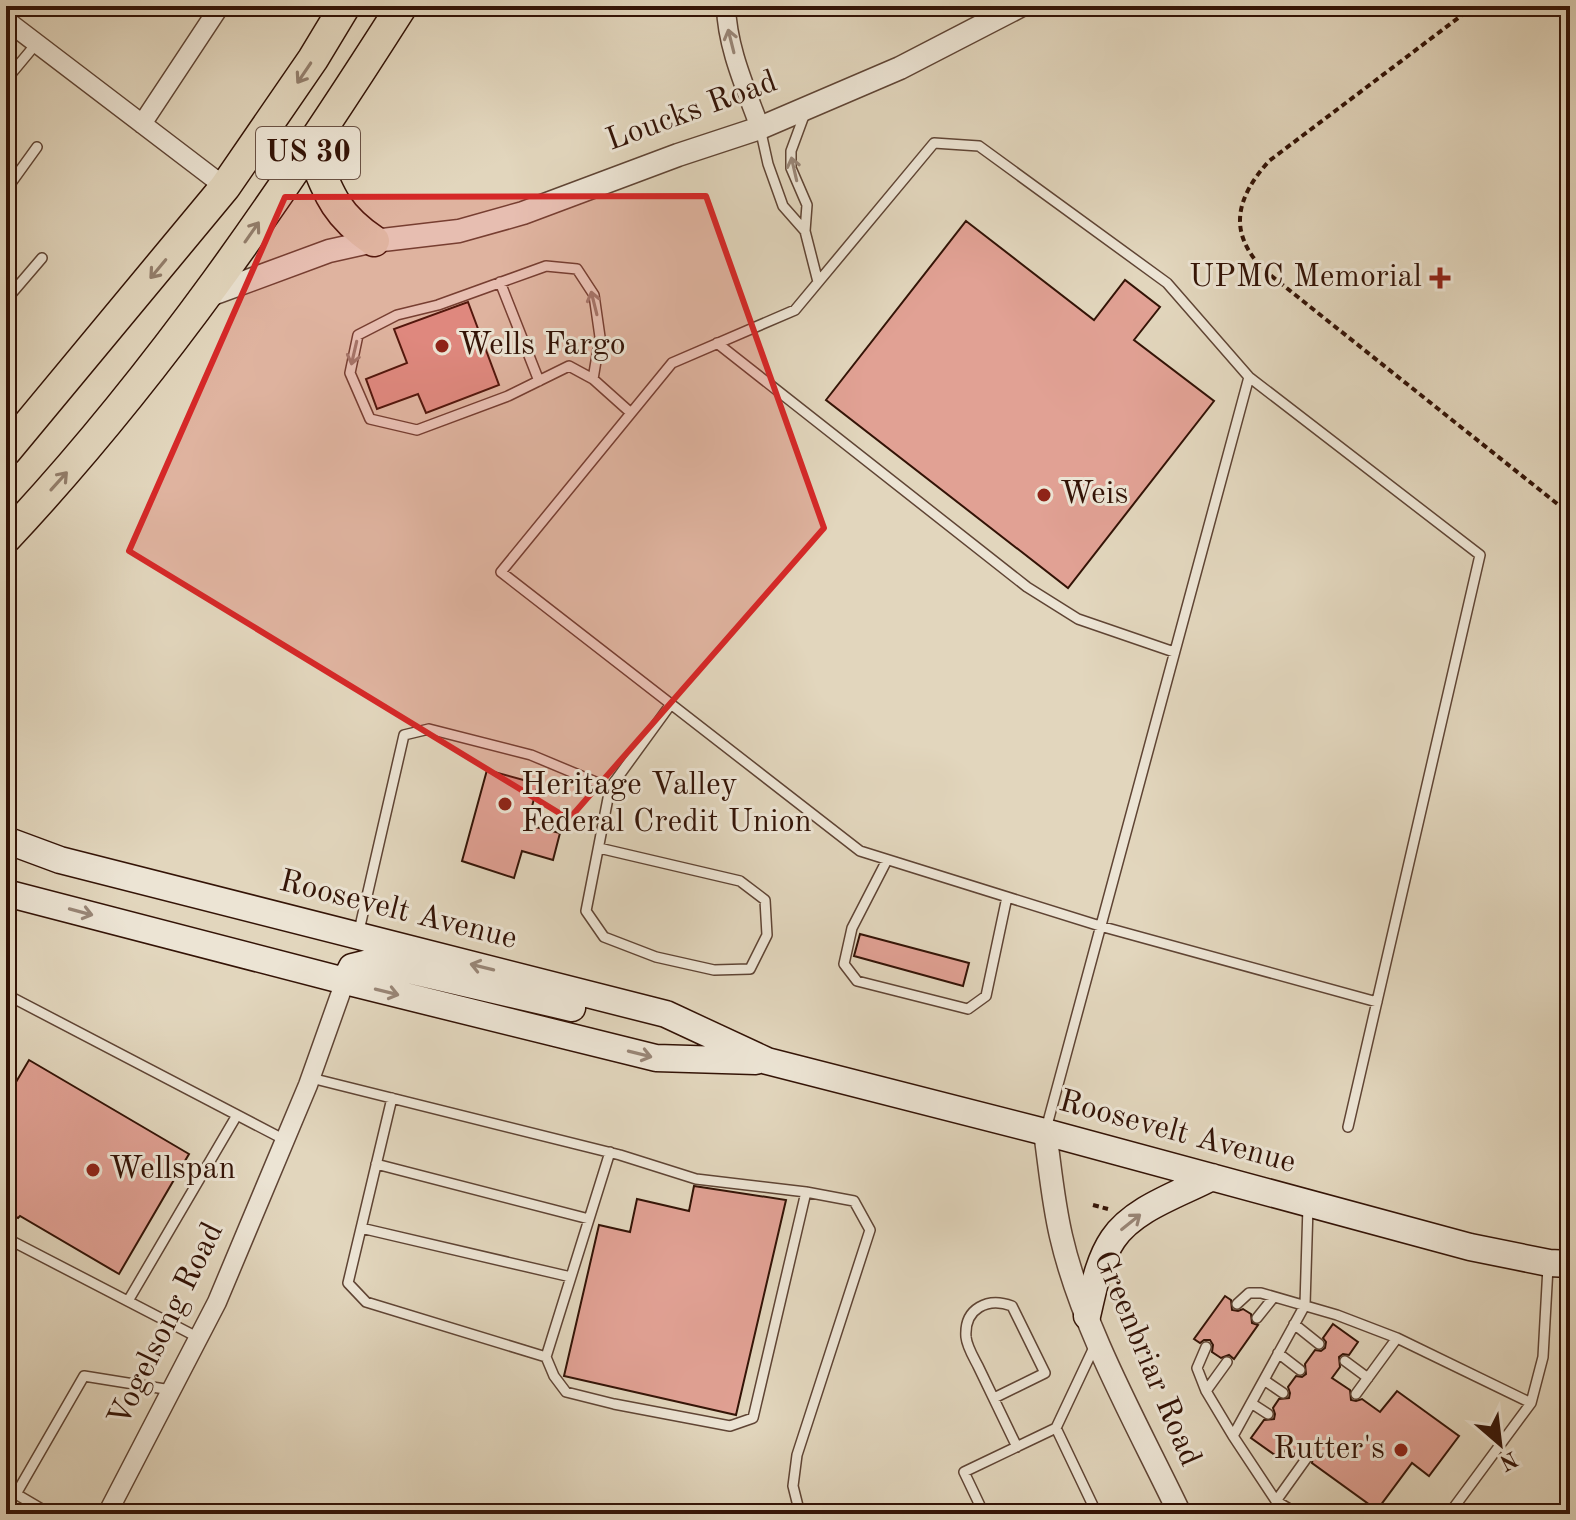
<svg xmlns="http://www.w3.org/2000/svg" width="1576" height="1520" font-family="'Old Standard TT',serif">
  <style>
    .building { fill: #e1a194; stroke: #331306; stroke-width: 2 }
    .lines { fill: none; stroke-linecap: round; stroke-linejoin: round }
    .service-casing { stroke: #5f4434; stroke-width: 12 }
    .minor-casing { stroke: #5f4434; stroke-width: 21 }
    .tertiary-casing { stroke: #5f4434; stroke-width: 25 }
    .secondary-casing { stroke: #331306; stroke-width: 29 }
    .trunk-casing { stroke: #331306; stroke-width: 33 }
    .path { stroke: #331306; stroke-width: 4; stroke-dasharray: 6 4; stroke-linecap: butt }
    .service { stroke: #ece4d4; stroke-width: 9 }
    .minor { stroke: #ece4d4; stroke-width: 18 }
    .tertiary { stroke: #ece4d4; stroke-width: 22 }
    .secondary { stroke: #ece4d4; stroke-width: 26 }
    .trunk { stroke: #e2d6bd; stroke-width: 30 }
    .oneway { stroke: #998677 }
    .oneway2 { stroke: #937e6b }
    .marked { fill: #d62828; fill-opacity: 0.2; stroke: #d62828; stroke-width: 6; stroke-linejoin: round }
    .poi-dot { fill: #8f2418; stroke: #ece4d4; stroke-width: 3 }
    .labels { text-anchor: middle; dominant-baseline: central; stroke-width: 6; stroke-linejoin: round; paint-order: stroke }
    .shield { fill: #ece4d4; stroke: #6a5244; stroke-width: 2 }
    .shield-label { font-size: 30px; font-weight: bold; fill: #331306 }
    .street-label { font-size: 32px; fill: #331306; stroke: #ece4d4 }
    .poi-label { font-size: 32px; fill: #331306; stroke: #ece4d4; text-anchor: start }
  </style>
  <rect width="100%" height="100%" fill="#e2d6bd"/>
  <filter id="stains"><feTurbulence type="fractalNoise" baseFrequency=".0025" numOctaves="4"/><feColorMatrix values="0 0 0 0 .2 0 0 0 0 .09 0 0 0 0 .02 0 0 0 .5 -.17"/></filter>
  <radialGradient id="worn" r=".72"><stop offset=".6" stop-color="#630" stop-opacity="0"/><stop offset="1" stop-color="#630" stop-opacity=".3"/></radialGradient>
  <path class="building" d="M966,221L1094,320L1125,280L1160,307L1134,340L1214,401L1068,588L826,400Z
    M468,302L499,385L426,413L418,394L377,409L366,379L407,363L394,329Z
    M487,770L538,784L527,825L560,833L553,860L522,851L514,878L462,861Z
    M860,934L969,963L963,986L854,956Z
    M29,1060L189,1154L119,1274L20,1216L18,1218L6,1211V1099Z
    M694,1186L786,1200L736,1415L564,1376L599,1225L630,1232L637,1199L689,1211Z
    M1225,1296L1231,1300L1232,1310L1238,1311L1243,1309L1251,1314L1252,1323L1258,1325L1234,1359L1229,1355L1221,1358L1212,1352L1213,1345L1210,1340H1204L1200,1343L1194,1339Z
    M1333,1324L1358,1342L1349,1355L1343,1354L1339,1357L1340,1367L1332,1378L1350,1390L1351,1400L1356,1401L1362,1399L1380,1412L1397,1391L1459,1436L1429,1476L1412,1463L1377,1510L1312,1463L1313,1457L1310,1453L1300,1455L1288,1446L1279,1458L1251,1438L1264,1420L1274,1419L1275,1414L1273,1408L1279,1399L1289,1398L1290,1393L1288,1387L1296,1376L1302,1377L1306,1374L1305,1364L1315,1350L1321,1351L1325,1348L1326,1342L1323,1338Z"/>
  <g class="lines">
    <g class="service-casing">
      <path id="service" d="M6,80L36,44
        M805,113L791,151V168L807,205L805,231L818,282
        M760,128L768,164L783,206L805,231
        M6,190L37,147
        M500,282L539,381
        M6,300L42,258
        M717,343L1027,587L1078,619L1174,652
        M593,379L600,337L594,295L577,269L546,266L438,305L397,315L358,335L350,373L370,419L417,430L508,396L569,366L593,379L631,413
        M599,848L740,881L765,900L767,935L750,969L714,970L656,957L604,937L586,911L610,788
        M887,860L852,928L844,964L857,981L968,1009L986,996L1007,897
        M358,935L404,735L429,729L531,755L610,788L671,704
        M6,1010L13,998L285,1140
        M311,1078L620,1155L696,1179L806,1192L854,1201L870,1230L797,1455L793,1486L800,1514
        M392,1098L348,1283L366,1302L546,1357L554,1376L566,1392L614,1404L730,1426L753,1418L806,1192
        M1348,1127L1480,555L1249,377L1167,283L979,146L934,143L795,310L672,363L501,572L860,851L1100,926L1377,1002
        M1046,1129L1249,377
        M376,1164L589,1219
        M361,1228L571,1277
        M6,1238L199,1338
        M128,1301L237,1115
        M1237,1304L1249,1293H1261L1337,1315L1397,1338L1531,1403
        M1257,1318L1273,1298
        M1294,1324L1319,1344
        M1206,1347L1197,1368L1206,1391L1233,1436
        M1278,1353L1300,1370
        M546,1357L610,1152
        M1345,1361L1368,1378
        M1264,1380L1283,1393
        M1206,1391L1227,1362
        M1356,1394L1397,1338
        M994,1398L1045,1373L1012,1306C988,1297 964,1308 966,1337C967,1347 974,1358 978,1366C991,1393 1004,1420 1017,1447
        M1251,1403L1268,1414
        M1056,1428L1097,1514
        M1276,1501L1306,1459
        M50,1514L16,1494L84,1376L171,1390
        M984,1514L964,1472L1056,1428L1096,1343
        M1298,1514L1276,1501L1233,1436L1305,1305L1308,1206
        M1449,1514L1531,1403L1543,1357L1548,1267"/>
    </g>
    <g class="minor-casing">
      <path id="minor" d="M726,6C727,48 746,89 760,128
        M6,20L225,187
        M142,124L220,6
        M107,1514L217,1302L308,1085L345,981"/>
    </g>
    <g class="tertiary-casing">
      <path id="tertiary" d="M207,296L329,251L374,241L459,231L523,213L678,155L760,128L900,68L1020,6
        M1045,1132C1050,1167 1053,1202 1061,1236C1082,1328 1139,1428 1180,1514"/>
    </g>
    <g class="secondary-casing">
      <path id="secondary" d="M6,840L60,860L666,1014L767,1061L1045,1132L1470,1247L1549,1263L1570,1264
        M6,893L345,981L656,1058L756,1061
        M345,981L352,967L368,963L383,964L572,1008
        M1087,1316C1093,1291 1098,1261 1113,1239C1134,1208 1180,1194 1212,1177"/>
    </g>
    <g class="trunk-casing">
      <path id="trunk" d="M311,149C328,192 334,214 374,241
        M6,451L225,187L313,59L345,6
        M6,538C158,376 283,193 402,6"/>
    </g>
    <path class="path" d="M1474,6L1269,161C1236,198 1227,232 1264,270L1570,514
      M1093,1205L1108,1209"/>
    <use href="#service" class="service"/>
    <use href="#minor" class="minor"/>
    <use href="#tertiary" class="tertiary"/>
    <use href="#secondary" class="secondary"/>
    <use href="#trunk" class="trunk"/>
  </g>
  <defs><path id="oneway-shaft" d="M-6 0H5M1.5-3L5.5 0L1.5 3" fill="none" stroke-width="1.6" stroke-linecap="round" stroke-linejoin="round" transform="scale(2)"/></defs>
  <g class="oneway">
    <use href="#oneway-shaft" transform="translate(731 41) rotate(-104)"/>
    <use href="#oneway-shaft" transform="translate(794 169) rotate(-103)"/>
    <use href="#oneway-shaft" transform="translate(594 303) rotate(-104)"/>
    <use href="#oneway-shaft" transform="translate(354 353) rotate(103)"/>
    <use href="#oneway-shaft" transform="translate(81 912) rotate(15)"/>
    <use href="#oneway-shaft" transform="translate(482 967) rotate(-166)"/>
    <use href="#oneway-shaft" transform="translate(387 992) rotate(14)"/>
    <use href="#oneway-shaft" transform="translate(640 1054) rotate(14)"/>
    <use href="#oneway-shaft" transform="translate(1131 1222) rotate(-39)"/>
  </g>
  <g class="oneway2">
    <use href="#oneway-shaft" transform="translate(304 73) rotate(124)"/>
    <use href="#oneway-shaft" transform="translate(252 232) rotate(-55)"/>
    <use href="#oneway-shaft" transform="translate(158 269) rotate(130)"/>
    <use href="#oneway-shaft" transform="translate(59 481) rotate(-48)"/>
  </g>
  <path class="marked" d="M706,196L824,528L569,819L129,551L285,197Z"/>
  <g class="poi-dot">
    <path d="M1436 266h8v8h8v8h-8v8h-8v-8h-8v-8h8z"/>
    <circle cx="442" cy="346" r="8"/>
    <circle cx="1044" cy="495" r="8"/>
    <circle cx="505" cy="804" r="8"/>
    <circle cx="93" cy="1170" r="8"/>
    <circle cx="1401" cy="1450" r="8"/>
  </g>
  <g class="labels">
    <rect class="shield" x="256" y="127" width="104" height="52" rx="6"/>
    <g class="shield-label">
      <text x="308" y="153">US 30</text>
    </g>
    <g class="street-label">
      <text transform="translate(692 112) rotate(-20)">Loucks Road</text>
      <text transform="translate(398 911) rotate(14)">Roosevelt Avenue</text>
      <text transform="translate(1177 1133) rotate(15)">Roosevelt Avenue</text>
      <text transform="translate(167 1325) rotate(-64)">Vogelsong Road</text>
      <text transform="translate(1146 1359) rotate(67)">Greenbriar Road</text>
    </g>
    <g class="poi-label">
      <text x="1422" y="278" text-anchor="end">UPMC Memorial</text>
      <text x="458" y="346">Wells Fargo</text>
      <text x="1060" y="495">Weis</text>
      <text x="521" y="786">Heritage Valley<tspan x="521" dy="37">Federal Credit Union</tspan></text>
      <text x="109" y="1170">Wellspan</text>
      <text x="1385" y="1450" text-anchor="end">Rutter's</text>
    </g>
  </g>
  <rect width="1576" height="1520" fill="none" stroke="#e2d6bd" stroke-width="32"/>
  <rect x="8" y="8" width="1560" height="1504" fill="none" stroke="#331306" stroke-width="4"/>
  <rect x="16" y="16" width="1544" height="1488" fill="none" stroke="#331306" stroke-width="2"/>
  <g transform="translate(1500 1444) rotate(152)" stroke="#ece4d4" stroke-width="6" paint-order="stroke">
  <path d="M0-6L14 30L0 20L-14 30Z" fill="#331306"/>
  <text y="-12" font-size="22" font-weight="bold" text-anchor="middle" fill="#331306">N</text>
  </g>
  <rect width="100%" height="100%" filter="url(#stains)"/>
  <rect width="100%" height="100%" fill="url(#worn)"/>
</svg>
